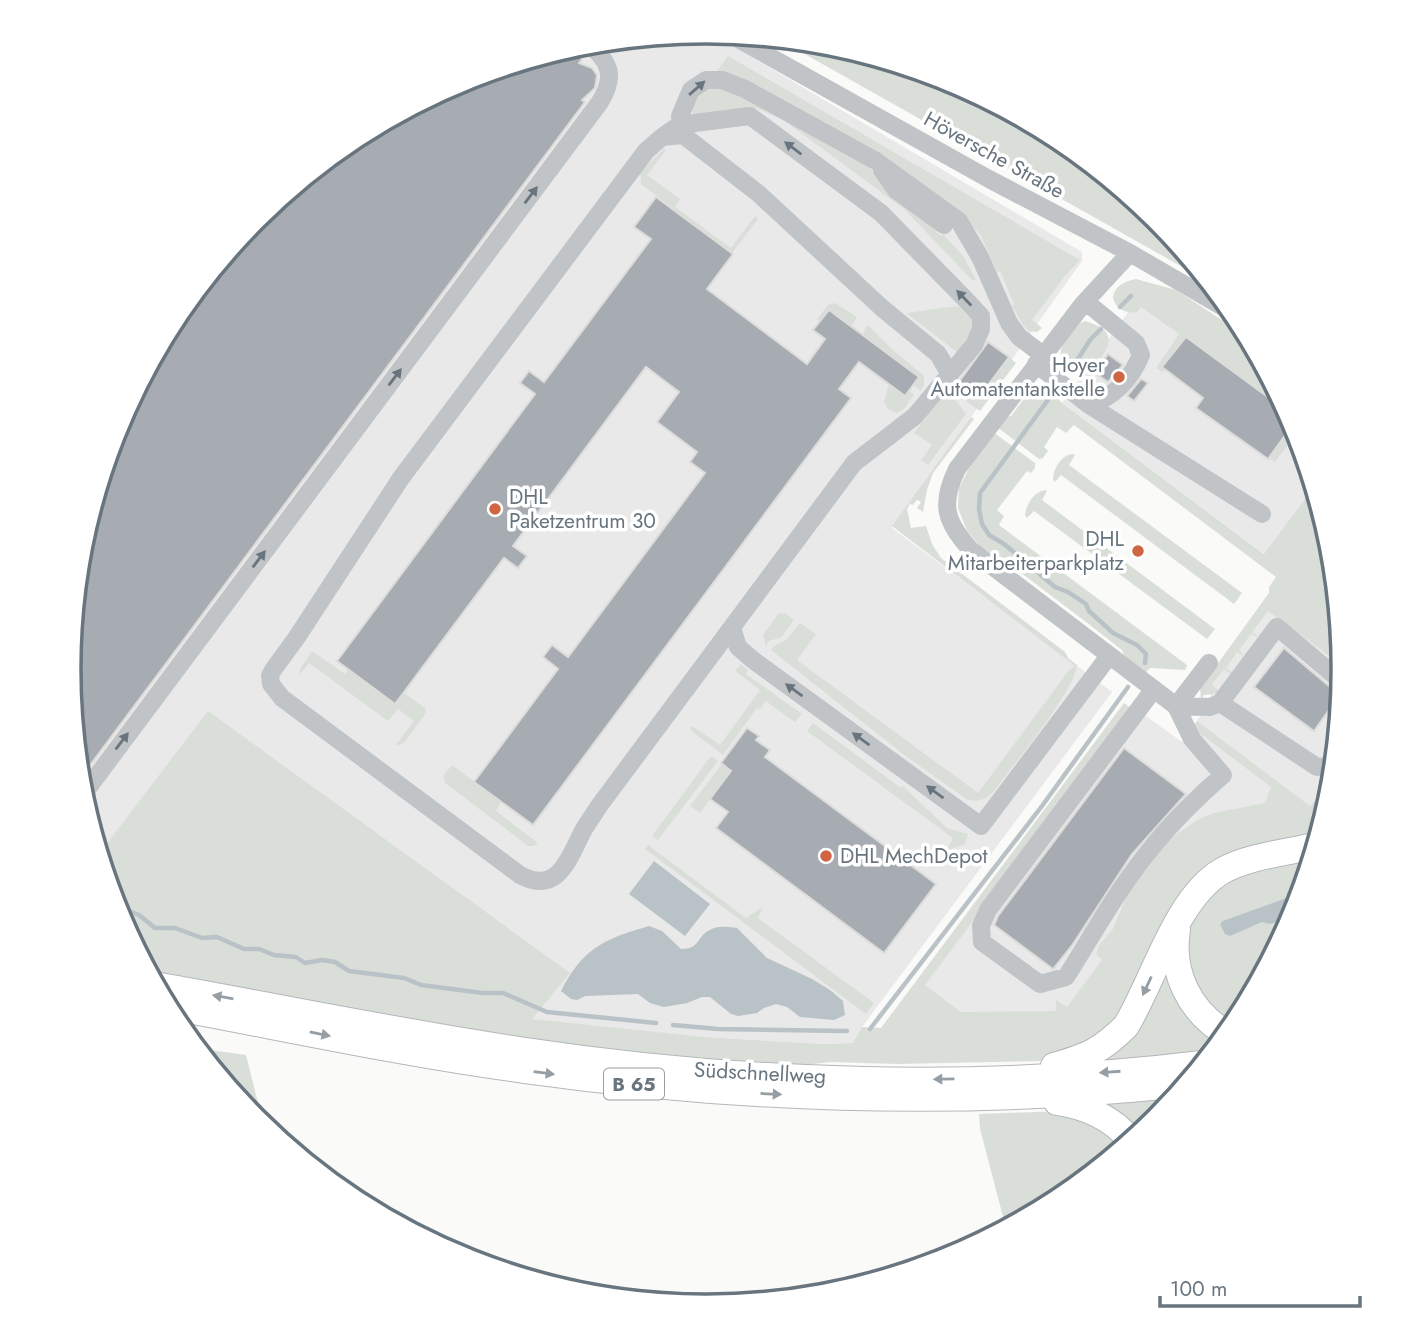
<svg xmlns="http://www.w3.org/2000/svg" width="1412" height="1338" font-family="Jost,sans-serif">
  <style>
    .built { fill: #e8e9e8 }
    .green { fill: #daded8 }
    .water { fill: #b9c2c7 }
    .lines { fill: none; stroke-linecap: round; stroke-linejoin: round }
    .stream { stroke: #b9c2c7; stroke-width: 4.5 }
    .building { fill: #a6acb2; stroke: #dcdcda; stroke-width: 2 }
    .highway-casing { stroke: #b4b7ba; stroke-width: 28 }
    .minor { stroke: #c0c4c7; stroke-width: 18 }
    .highway { stroke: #fff; stroke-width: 26 }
    .oneway { fill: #68757f }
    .oneway2 { fill: #959ea5 }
    .poi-dot { fill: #cf6543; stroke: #fff; stroke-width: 2.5 }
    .labels { text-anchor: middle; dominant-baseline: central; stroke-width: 7; stroke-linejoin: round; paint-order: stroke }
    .shield { fill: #fff; stroke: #959ea5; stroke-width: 2 }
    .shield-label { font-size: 19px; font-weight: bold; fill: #68757f }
    .street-label { font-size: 21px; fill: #68757f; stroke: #fff }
    .poi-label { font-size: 21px; fill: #68757f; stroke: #fff; text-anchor: end }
    .rim { fill: none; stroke: #68757f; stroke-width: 3.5 }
  </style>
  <rect width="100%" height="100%" fill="#fafaf8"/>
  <path class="built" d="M709,32L1082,252V261L892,528L1112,692L862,1027L853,1043L823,1044L704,1037L562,1024L411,1000L117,913L81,793L69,669L81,544L117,425L176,314L256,218L352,139L462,80L582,44Z
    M1145,289L1260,362L1295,425L1331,545L1343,669L1331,794L1322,825L1316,814L1097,1010L881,1028L1132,706L1182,742L1210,702L1212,685L1293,575L1062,403Z"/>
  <path class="green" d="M778,39L831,44L950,80L1060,139L1157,219L1209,282Z
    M728,56L1080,260L1065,276L1032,320L1042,328L1037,332L1029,331L1023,325L1012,306L1014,304L1000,271L997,272L980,234L966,220L717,71Z
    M717,88L736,93L867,165L887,188L938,229L936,232L941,236L943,234L963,256L976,279L973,281L904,209L782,119L756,108L693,116C690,98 700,89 717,88Z
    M664,149L666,150L647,175L680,199L675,207L731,248L755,216L758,219L732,253L641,184L640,172Z
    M1136,279L1176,290L1248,337L1287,411L1186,337L1163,367L1165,369L1163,372L1156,368L1179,334L1141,307L1137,312C1126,314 1116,309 1113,298C1114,286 1125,281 1136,279Z
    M835,303L857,317L851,326L829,310L820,321L817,319L828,305Z
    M956,306C966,309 971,314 974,324L961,352H957L906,313Z
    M1085,321C1112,329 1115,339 1099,361C1095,368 1091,373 1083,376C1071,373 1056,361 1062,346C1066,338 1075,330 1080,323Z
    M866,326H869L893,350L924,376V385L921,391L913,385L918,377L863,335Z
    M1009,357L1016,363L980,411L966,401L969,396L977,401Z
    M889,384L905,396L909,391L914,394L904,409L897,413L888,409L884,402Z
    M1032,384C1047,382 1053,393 1062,403L1264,554L1314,487L1331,545L1343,666L1268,611L1252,632L1260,638L1251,634L1239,650L1245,657L1237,652L1226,668L1233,673L1232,675L1224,669L1212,685L1219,691L1214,694L1204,695L1201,699L1200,688L1269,593V587L1276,577L1074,425L1066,433L1057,427L1044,447L1048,451L1043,458L1039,459L997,427L1005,416H1011L1026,396L1024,391Z
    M945,392L954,398L966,414L928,465L921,460L932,445L914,433Z
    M971,417L974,419L933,473L927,490L923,512L917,508L921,502L917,500L913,505L910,504L907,509L911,528L926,526L932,544L941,558L1065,652L1068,658L1077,665C1075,691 1012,767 994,791C985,800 977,803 966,799L903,754L771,650L774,646L786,640L800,623L816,634L797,660L978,793L1069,670L1075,666L892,526Z
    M1294,423L1301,446L1292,439L1275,462L1269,458Z
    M993,432L1035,463V468L1031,473L1027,471L997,510L1004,516L999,525L1187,665L1185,670L1150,668L1145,673L1125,658L1122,650L1086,622L1016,569L980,546L967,531L958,508L959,488L968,470Z
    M1073,454L1075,455L1069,465L1242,593L1234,604L1061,475L1055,482L1053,479C1054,468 1061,455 1073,454Z
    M1045,490L1047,491L1042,500L1215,629L1207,639L1034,511L1027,518L1025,515C1026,504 1034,492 1045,490Z
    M785,613L794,620L782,637L769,641L766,646L763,635L778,614Z
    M312,651L345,674L348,670L395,704L404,693L425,708L426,713L404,743L395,746L414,721L398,709L388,721L309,663L299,676L300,669Z
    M741,664L748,670L746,674L802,714L795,722L766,701L760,709L757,708L723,755L690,730L692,726L720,745L760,690L735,671Z
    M1124,703L1132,709L925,985L961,1012L1056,1011V1000L1067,1007L1102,960L1096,954L1100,944L1113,929L1127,895L1166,842L1197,820L1214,813L1265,803L1271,787L1193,728L1197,721L1310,806L1325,791L1332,789L1331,794L1319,833L1235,854L1118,1024L1070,1056L1042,1061L897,1064L830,1062L786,1067L556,1047L150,974L117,913L99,854L208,711L570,973L532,1019L704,1037L823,1044L853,1043L862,1027L881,1028Z
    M813,723L901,788L903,786L947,828L968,834L965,844L947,850L953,838L807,731Z
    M711,756L718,761L658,840L652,836Z
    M722,764L731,771L700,813L690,806Z
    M452,765L501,802L496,811L538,843L534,846H528L444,782V775Z
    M648,845L746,918L763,907L758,918L874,1003L866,1014L645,849Z
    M1312,858L1295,913L1230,1030L1194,996L1186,934L1196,911L1221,886L1236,878Z
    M1163,960L1222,1040L1209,1056L1100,1066Z
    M196,1048L246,1055L264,1127L255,1119Z
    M1178,1093L1156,1120L1135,1138L1100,1100Z
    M1063,1111L1076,1113L1125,1146L1060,1199L1006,1228L980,1129L979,1114Z"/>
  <path class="water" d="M654,861L710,904L685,936L629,894Z
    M1292,896L1296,897L1297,905L1293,916L1270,924L1262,922L1230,936L1225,934L1220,924L1223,921Z
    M649,926L662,931L681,949C700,949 696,938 708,931C717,925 728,927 737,928L767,958L812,979L830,990L843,1001L845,1015L834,1020L800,1017L787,1007L776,1004L764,1008L757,1013L738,1016L731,1014L710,997H702L687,1003L664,1007L650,1003L638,994L585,996L577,1000L571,999L561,991C583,948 604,939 649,926Z"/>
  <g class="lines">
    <path class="stream" d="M1120,307L1131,296
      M1071,370L1090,340L1101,329
      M1053,393L980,493L979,509L982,524L989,535L1004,544L1055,587L1068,592L1086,604L1089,611L1113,633L1137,645L1146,654L1145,663
      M131,912L139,915L155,928H175L202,938L217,937L244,949H259L274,955L296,957L305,963L322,960L335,962L349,971L404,978L421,985L483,993H503L547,1012L656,1023
      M673,1025L718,1029L847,1031
      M870,1029L1042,806L1128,687"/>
  </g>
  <path class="building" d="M567,48L582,59L579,63L592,68L597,75L595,88L582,100L585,102L79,780L69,669L81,544L117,425L176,314L256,218L352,139L462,80L542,56L548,60L553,53Z
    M656,197L733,254L707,289L807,364L825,339L813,330L829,310L919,377L905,396L859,362L839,389L851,398L533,825L474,782L558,669L543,657L552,645L568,657L705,473L690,462L697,452L657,422L679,392L646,367L513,546L527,556L518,568L504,558L395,704L337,661L535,394L520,383L529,371L544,382L651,239L634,227Z
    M1186,337L1287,411L1294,423L1268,459L1196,408L1203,398L1162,367Z
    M988,342L1009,357L976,401L956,386Z
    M1108,354L1123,365L1108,382L1095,373Z
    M1141,379L1148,383L1134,401L1127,396Z
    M1284,648L1335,691L1341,693L1314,731L1254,687Z
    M747,728L759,736L756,740L770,750L765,757L936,884L884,953L716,828L728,812L710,799L731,771L721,763Z
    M1124,748L1186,794L1132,854L1073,944L1053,969L994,925L998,916Z"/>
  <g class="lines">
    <g class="highway-casing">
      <path id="highway" d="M1177,930C1170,973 1190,1012 1227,1034
        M155,985C279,1007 402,1033 526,1051C746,1084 981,1091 1202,1064
        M167,1006C286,1028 405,1054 525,1070C736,1099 950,1107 1162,1086
        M1054,1066C1088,1056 1101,1051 1126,1026C1154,980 1176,898 1222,871C1246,857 1287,852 1315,846
        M1057,1102C1085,1106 1113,1118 1131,1141"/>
    </g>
    <path class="minor" d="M729,34L989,179L1130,253L1235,314
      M683,135L680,116L691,90L706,80H722L745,89L876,161L959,221L980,257L1009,323L1019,337L1043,355
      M662,137L679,125L750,116L881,213L969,303L981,316V329L974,345L915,416L854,463L599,806C594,814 589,821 584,829C569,857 559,896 520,875L282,698L271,684L270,676L273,670L297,637L401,478L646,151L662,137L683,135L759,194L882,308L938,354L949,373
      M882,170L896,190L944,225
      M1130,253L1083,304L957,469C940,504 945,522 971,550L1176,706L1192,739L1223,775C1198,797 1175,819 1154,845C1120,885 1094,933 1066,977L1040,984L982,942L981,926L988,910L1154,689
      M1036,364L1089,405C1114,397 1131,379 1141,355L1136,343L1086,302
      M1089,405L1262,514
      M732,628L738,647L753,660L981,826L1109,656
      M1220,703L1317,767L1334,766
      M1176,706L1210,707L1220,703L1277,627L1342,682
      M1176,706L1209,663
      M82,796L600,102C616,76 610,62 588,43"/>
    <use href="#highway" class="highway"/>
  </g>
  <defs><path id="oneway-solid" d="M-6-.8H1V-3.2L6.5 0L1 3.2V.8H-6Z" transform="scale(1.75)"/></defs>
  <g class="oneway">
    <use href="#oneway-solid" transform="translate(697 88) rotate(-41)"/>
    <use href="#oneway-solid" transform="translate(793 148) rotate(-143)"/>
    <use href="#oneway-solid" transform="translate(531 195) rotate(-53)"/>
    <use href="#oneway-solid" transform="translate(964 298) rotate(-134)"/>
    <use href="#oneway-solid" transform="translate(395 377) rotate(-53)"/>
    <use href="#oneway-solid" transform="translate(259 559) rotate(-53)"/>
    <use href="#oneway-solid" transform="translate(794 690) rotate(-144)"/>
    <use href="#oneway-solid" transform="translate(861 739) rotate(-144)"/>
    <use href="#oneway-solid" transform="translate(122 741) rotate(-53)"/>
    <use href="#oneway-solid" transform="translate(935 792) rotate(-144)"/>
  </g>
  <g class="oneway2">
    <use href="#oneway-solid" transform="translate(1147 986) rotate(115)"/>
    <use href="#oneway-solid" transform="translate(223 997) rotate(-170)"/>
    <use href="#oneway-solid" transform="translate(320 1034) rotate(11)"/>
    <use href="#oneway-solid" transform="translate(1110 1072) rotate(176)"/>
    <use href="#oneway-solid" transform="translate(544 1073) rotate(7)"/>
    <use href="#oneway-solid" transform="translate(944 1079) rotate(179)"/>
    <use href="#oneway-solid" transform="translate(771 1094) rotate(3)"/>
  </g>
  <g class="poi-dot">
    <circle cx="1119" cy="377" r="7"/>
    <circle cx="495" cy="509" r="7"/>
    <circle cx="1138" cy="551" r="7"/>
    <circle cx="826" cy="856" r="7"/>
  </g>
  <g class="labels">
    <rect class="shield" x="604" y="1068.5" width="60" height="31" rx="5"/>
    <g class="shield-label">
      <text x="634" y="1084">B 65</text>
    </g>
    <g class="street-label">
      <text transform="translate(994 155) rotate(29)">Höversche Straße</text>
      <text transform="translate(760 1073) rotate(3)">Südschnellweg</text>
    </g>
    <g class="poi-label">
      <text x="1105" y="365">Hoyer<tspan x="1105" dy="24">Automatentankstelle</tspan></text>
      <text x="509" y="497" text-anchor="start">DHL<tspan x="509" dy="24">Paketzentrum 30</tspan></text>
      <text x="1124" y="539">DHL<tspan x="1124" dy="24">Mitarbeiterparkplatz</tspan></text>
      <text x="840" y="856" text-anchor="start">DHL MechDepot</text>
    </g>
  </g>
  <path d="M0 0H1412V1338H0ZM81 669a625 625 0 1 1 1250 0a625 625 0 1 1-1250 0Z" fill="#fff" fill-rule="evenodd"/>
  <path class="rim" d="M81 669a625 625 0 1 1 1250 0a625 625 0 1 1-1250 0Z"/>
  <path d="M1160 1296v10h200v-10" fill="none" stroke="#68757f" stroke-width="3.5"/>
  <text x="1170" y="1296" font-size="21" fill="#68757f" stroke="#ffffff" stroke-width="5" paint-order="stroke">100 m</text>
</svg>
